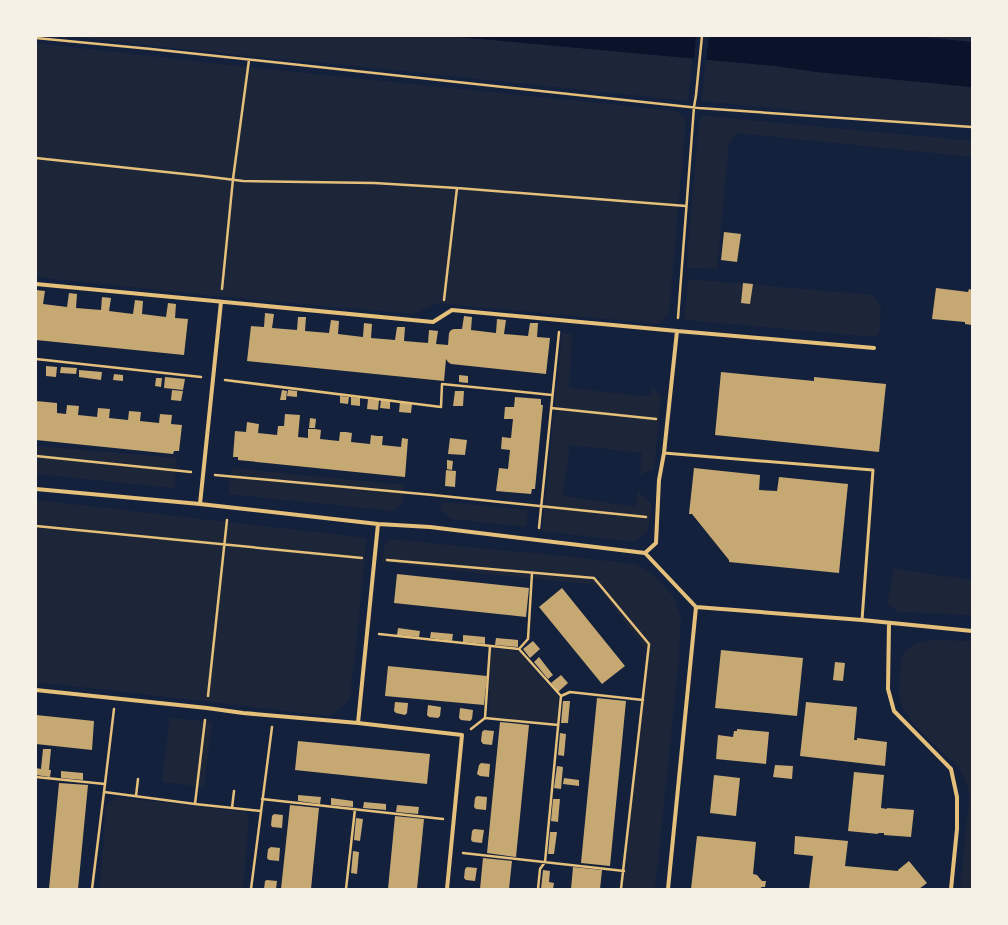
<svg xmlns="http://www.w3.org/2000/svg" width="1008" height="925" font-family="Montserrat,sans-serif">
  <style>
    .green { fill: #1d2539 }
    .water { fill: #0b132b }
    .pier { fill: #14213d }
    .building { fill: #c6a872 }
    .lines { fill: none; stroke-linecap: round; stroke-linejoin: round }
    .path { stroke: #e5c07b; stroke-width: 2.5 }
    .service { stroke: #e5c07b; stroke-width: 3 }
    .minor { stroke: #e5c07b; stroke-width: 4 }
  </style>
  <rect width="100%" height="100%" fill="#14213d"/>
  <path class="green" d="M65,36H448L692,58L688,101L318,62L287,60Z
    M913,36H972V42Z
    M36,43L256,68L677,111L686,119L669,313L660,324L436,303L414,314L206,295L36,277Z
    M706,59L775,66L817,72L972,87V128L702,101Z
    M703,115L727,118L972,141V157L737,133L729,142L717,269L687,268L689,232L699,121Z
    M688,279L872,295L881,307L880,329L876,337L684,320Z
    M562,333L572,334L569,388L651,397L652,387L661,397L654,469L640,475L642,453L570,445L563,496L636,507L638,491L652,505L647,532L635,542L542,531Z
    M36,446L177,458L174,488L36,474Z
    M232,468L404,485L402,504L394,511L228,494Z
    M37,500L367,538L350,699L331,716L36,682Z
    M442,502L528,510L526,527L452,519L441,510Z
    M390,539L497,550L535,553L635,564L652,574L673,596L681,618L678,668L655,889H623L646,650L597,585L467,572L382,562L385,544Z
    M894,569L972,580V615L899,612L887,604Z
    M933,640L972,641V889H960L969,798L967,785L960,768L931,742L913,723L902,706L899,695L901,661L903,653L915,644Z
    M490,648L519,651L559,698L556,724L489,717Z
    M170,718L212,722L204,787L162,782Z
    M116,797L245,812L249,818L243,889H100L106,806Z"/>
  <path class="water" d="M448,36H913L972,42V87L817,72L775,66Z"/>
  <path class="pier" d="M696,36H709L706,61L694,60Z"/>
  <path class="building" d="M724,232L741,234L737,262L721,260Z
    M743,283L753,284L750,304L741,303Z
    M936,288L968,292L969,289L972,290V325L965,324V322L932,319Z
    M36,290L45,291L43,304L67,307L69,293L77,294L76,308L101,310L102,297L111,298L109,311L133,314L135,300L143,301L142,314L166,317L168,303L176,304L175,318L188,319L184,355L36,340Z
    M265,313L274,314L272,328L297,330L298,317H306L305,331L329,333L331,320L339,321L338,334L363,337L364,323L372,324L371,338L395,340L397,327H405L404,341L428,343L429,330L438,331L436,344L448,345L449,333L451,330L454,329H462L464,316L472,317L471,330L496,333L497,319L506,320L504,334L528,336L530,323H538L537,337L550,338L546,374L451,364L448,362L446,359L444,381L247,361L251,326L264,327Z
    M46,366L57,367L56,377L46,376Z
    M61,367L77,368L76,374L60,373Z
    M79,370L102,372L101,380L79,377Z
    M721,372L814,381V377L886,384L879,452L715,435Z
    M114,374L123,375V381L113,380Z
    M459,375L468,376V383L459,382Z
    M165,377L185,379L183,390L164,388Z
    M156,378H162L161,387L155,386Z
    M172,390L183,391L181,401L171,400Z
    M282,390L287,391L286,400H280Z
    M288,390L297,391V397L287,396Z
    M455,391H464L463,406H453Z
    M340,396L349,397L348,404L340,403Z
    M351,397L360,398V406L351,405Z
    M515,397L541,399V405H543L535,489H532L531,494L496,491L499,468L508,469L510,450L501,449L502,437L511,438L513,419H504L505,407H514Z
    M368,399L379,400L378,410L367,409Z
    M381,400L390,401V409L380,408Z
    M36,401L57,403V413L66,414L67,405L79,406L78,415L88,416L97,417L98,408L110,409L109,418L128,420L129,411L141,412L140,421L159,423L160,414L172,415L171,424L182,425L179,451H174L173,454L36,440Z
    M400,402L412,404L411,413L399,412Z
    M285,414L300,415L298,437L308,438V429H315L321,430L320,439L339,441L340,432H346L352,433L351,442L370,444L371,435L377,436H383L382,445L401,447L402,438L408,439L405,477L238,460V457H233L235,431L246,432L247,422L259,424L258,433L277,435L278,426H284Z
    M310,418L316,419L315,428H309Z
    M450,438L467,440L465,455L448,454Z
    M447,460L453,461L452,470L447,469Z
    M694,468L760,475L759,490L777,491L779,477L848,484L839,573L729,562V560L692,514H689Z
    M446,470L456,471L455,487L445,486Z
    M397,574L529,588L526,617L394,603Z
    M562,588L625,666L602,684L539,607Z
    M398,628L420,631L419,637L397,635Z
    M431,632L453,634L452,641L430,638Z
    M463,635L485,637V644L463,642Z
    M496,638L518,640V647L495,645Z
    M533,641L540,649L530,658L523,649Z
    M721,650L803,658L797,716L715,708Z
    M539,657L553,675L548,679L534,662Z
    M835,662L845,663L843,681L833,680Z
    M388,666L487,676L484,705L385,696Z
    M561,675L568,683L558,692L551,683Z
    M597,698L626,701L610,866L581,863Z
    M563,701H570L568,723H561Z
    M395,702L408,703L407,713L405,715L396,713L394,711Z
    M806,702L857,707L854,740H857V738L887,742L885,766L800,756Z
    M428,705L441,707L440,716L438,718L429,717L427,715Z
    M460,708L473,710L472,719L470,721L461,720L459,718Z
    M36,715L94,721L92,750L36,744Z
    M500,722L529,725L516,857L487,853Z
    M737,729L769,732L766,764L716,759L718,735L733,737L734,731H737Z
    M484,730L494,731L492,745L483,744L481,741L482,732Z
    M560,733L566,734L564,756L558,755Z
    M298,741L430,754L427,784L295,770Z
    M43,749H51L49,770H51L50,777L36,775V768L41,769Z
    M481,763L490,764L489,777L480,776L477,774L479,765Z
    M775,765L793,766L792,779L773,777Z
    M557,766L563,767L561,789L554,788Z
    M61,771L83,773V780L61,778Z
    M854,772L884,775L881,808L887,809V808L914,810L911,837L884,835V833H878V834L848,831Z
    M714,775L740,778L736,816L710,813Z
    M564,778L579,780V786L563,784Z
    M59,783L88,785L78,889H49Z
    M298,795L321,797L320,804L298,801Z
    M477,796L487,797L486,810L476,809L474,807L475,798Z
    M331,798L353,801V807L331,805Z
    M553,799H560L558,822L551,821Z
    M364,802L386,804V810L363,808Z
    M290,805L319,808L311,889H281Z
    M397,805L419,807L418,814L396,812Z
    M274,814L283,815L282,828L272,827L271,825L272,816Z
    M395,816L424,819L417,889H388Z
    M356,818L363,819L360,841L354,840Z
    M474,829L484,830L482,843L473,842L471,840L472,831Z
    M550,832H557L554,854H548Z
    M697,836L756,842L753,874L757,875L762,881H766L765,887H762L759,889H691Z
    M795,836L848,841L845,866L898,871V870L909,861L927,883L919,889H809L813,856L794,854Z
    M271,847L280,848L279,861L269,860L267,858L268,849Z
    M353,851L359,852L357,874L351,873Z
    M483,858L512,861L509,889H480Z
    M467,867L477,868L475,881L466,880L464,878L465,869Z
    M573,867L602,870L600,889H571Z
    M543,870L550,871L549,882L554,883L553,889H541Z
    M267,880L277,881L276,889H264L265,881Z"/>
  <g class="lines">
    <path class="path" d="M36,38L151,49L699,108L972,127
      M36,158L203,176L243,181L374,183L457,188L686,206
      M222,289L233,179L249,60
      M444,300L457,188
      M678,318L694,107L696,95L702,36
      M36,359L201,377
      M225,380L441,407L442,384L552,395
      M551,408L656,419
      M36,456L191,472
      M215,475L433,495L646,517
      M36,526L362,558
      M539,528L559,332
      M387,560L594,578L649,644L621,889
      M379,634L519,649L561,696L545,862L540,869L538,889
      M490,646L485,718L558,725
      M519,649L528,639L532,573
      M208,696L227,520
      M561,696L570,692L643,700
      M471,729L485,718
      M36,777L105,784
      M104,792L114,709
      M136,796L138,779
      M262,799L443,819
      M195,804L205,720
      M232,808L234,791
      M463,853L624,871
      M92,889L104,792L195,804L261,811
      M251,889L272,727
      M346,889L355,809"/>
    <path class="service" d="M664,453L873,470L862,620"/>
    <path class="minor" d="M36,284L433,322L452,310L677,331L664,453L659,480L656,543L645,553
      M677,331L874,348
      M36,489L200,504L378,524L430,527L645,553L696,607
      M200,504L221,302
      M696,607L862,620L972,631
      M889,623L888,689L894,711L951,769L957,797V829L951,889
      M36,690L207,708L243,713L358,723L462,735L447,889
      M358,723L378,524
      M668,889L696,607"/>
  </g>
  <rect width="1008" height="925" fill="none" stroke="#f6f1e7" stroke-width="74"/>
</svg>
